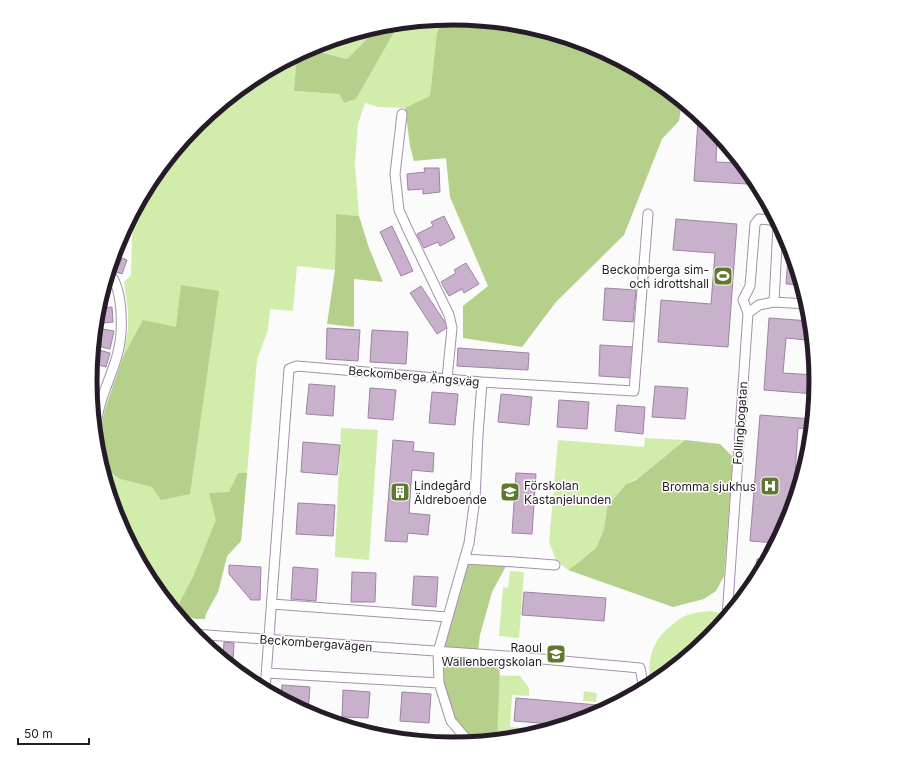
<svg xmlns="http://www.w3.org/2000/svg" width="906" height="762" font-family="Inter,sans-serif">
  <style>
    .green { fill: #d2edab }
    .forest { fill: #b4d08b }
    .building { fill: #c9b1ce; stroke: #9b84a0 }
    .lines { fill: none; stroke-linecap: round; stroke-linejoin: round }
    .minor-casing { stroke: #a790ac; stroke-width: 11 }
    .minor { stroke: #fff; stroke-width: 9 }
    .labels { text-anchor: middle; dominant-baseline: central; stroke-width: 3; stroke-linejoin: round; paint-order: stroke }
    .poi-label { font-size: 12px; fill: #251c27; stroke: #fff; text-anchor: end }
    .street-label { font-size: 12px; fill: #251c27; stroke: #fff }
    .rim { fill: none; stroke: #251c27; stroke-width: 5 }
  </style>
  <rect width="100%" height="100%" fill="#fbfbfb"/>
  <path class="green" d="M445,19L437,32L430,97L405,108L378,107L365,103L358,124L355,164L359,216L336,214L335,270L297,266L293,311L270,309L268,330L257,360L241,541L227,556L218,592L175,611L151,582L118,520L102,467L120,479L152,487L176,327L132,342L123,357L128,329V312L124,282L131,275L132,239L135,210L151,179L196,124L252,79L303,52L296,64L294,91L339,94L344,103L356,99L396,29L395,24Z
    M381,25L347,59L319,52L313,46Z
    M341,428L378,430L369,560L335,557V552Z
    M645,438L685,440L638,478L626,484L607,507L604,529L596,548L579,562L568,570L556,560L549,542L558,440L644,447Z
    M510,571L524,572L519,638L499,636L503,587L508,588Z
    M710,611L721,613L723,616V622L710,638L654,683L651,685C646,660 652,640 673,624C676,622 679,619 683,617C691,613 701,612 710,611Z
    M489,675L520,676L529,688V696L512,695L510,727L548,730L524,737L512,738L484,737Z
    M584,691L597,693L596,702L583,701Z"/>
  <path class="forest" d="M453,18L524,25L592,46L655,79L682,102L679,121L662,139L624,235L556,302L522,347L463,338V306L488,286L450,197L446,158L414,161L410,146L405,108L430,96L437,32L445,19Z
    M395,24L396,29L356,99L344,103L339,94L294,91L296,64L303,52L313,46L319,52L347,59L381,25Z
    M336,214L359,216L369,248L383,282L354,279V327L327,324L335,270Z
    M181,285L219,291L190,494L161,500L152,487L120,479L102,467L97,448L105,409L123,357L143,320L176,327Z
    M685,440L720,444L733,457L724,576L716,591L704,599L673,607L568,570L579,562L596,548L604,529L607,507L626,484L636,480Z
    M238,473H247L241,541L227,556L218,592L206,614L205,619H195L175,611L193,577L216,520L209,493L229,492Z
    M468,563L506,566L492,592L480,635L478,650L446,648L444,643Z
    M447,660L500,664L497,740L474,742L456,720L445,692L443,665Z"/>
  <path class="building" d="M698,121H705L710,124L717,134L716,162L741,163L748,171L747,184L694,181Z
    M424,168H439L440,192L423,194V189L408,190L407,174L425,172Z
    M444,216L455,238L440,246L438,242L424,248L417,234L433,226L431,222Z
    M676,219L737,224L728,347L658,342L661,300L711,304L715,253L673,250Z
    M392,226L413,271L401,276L380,232Z
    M789,244L801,285L786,284Z
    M122,258L127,260L122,274L116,272Z
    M466,263L479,284L464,293L462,289L449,296L441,282L456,273L454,270Z
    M105,284L110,292L101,297Z
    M421,286L448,327L437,334L410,293Z
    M605,288L636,290L633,322L603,320Z
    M112,307L113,322L103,323L102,308Z
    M769,318L810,321L812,344L806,343V340L786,338L783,373L815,375L816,381L815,394L764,390Z
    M327,328L360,330L358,361L326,359Z
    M103,329L114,331L110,349L101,347L102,344H100Z
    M372,330L408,332L406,364L370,362Z
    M600,345L633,347L631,378L599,376Z
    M458,348L529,353L528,370L457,366Z
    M99,350L110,353L106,367L95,364Z
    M90,381L98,386L92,396Z
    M309,384L335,386L333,416L306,414Z
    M655,386L688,388L685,419L652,417Z
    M370,388L396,390L393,420L368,418Z
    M432,392L458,394L455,425L429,423Z
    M501,394L532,397L529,425L498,422Z
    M559,400L589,402L587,429L557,427Z
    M617,405L645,407L643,434L615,431Z
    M760,415L812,419L811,429L798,428L795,475L802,476L788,520L776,543L750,541Z
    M393,440L414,442L413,451L434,453L433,472L412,470L409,513L430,515L428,535L408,533L407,542L385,541Z
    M303,442L340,445L337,475L301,472Z
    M516,473L536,474L532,534L512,533Z
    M298,503L335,505L333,536L296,534Z
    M757,559H767L755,582L756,574Z
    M229,565L261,567L260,600H251L229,574Z
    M293,567L318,569L316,601L291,599Z
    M352,572L376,573L375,602H351Z
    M414,576L438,577L436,607L412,605Z
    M524,592L606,598L604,621L522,615Z
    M224,642L234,643L233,661L223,660Z
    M244,675L256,676L255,685L243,676Z
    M282,685L310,687L308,713L281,699Z
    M343,690L370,692L368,718L342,717Z
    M402,692L431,694L429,723L400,721Z
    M516,698L598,705L597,713L592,716L564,725L514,721Z"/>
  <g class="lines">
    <g class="minor-casing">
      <path id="minor" d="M402,114L395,174L399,210L408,230L449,315L452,328L447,379
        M748,313L759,305L774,302L807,304
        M95,429C97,420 98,411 101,402C106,385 114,369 118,352C123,333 124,287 108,272
        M465,559L515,562L555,565
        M272,604L448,617
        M727,617L748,313L743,300L750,286L755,224L759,219L771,220L778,226L774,302
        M193,634L520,657L640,668L644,689
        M267,673L439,683
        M265,690L289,369L297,366L482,382L634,391L648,214
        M469,742L451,721L439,683L438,652L455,592L469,543L475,498L478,435L482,382"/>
    </g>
    <use href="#minor" class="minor"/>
  </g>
  <defs>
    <g id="stadium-square" transform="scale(1)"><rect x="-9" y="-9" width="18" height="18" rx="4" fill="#5e792d" stroke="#fff"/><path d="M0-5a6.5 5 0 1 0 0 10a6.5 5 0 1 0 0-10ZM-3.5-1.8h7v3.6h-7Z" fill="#fff"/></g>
    <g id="hospital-square" transform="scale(1)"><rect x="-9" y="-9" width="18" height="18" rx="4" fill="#5e792d" stroke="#fff"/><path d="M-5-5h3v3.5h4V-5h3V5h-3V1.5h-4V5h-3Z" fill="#fff"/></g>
    <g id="building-square" transform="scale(1)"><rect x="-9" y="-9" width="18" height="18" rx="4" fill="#5e792d" stroke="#fff"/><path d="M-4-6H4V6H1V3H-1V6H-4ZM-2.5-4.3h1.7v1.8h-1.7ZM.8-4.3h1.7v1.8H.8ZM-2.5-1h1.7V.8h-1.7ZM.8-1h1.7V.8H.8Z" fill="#fff"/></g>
    <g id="school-square" transform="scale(1)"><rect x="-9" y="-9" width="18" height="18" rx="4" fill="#5e792d" stroke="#fff"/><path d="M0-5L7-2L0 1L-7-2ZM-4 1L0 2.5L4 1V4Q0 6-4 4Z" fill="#fff"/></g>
  </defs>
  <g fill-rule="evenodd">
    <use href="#stadium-square" x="723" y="276"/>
    <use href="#hospital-square" x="770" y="486"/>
    <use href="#building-square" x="400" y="492"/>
    <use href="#school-square" x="510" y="492"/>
    <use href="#school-square" x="556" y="654"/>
  </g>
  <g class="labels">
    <g class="poi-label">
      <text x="709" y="269">Beckomberga sim-<tspan x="709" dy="14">och idrottshall</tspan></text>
      <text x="414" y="485" text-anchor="start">Lindegård<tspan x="414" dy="14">Äldreboende</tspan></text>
      <text x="524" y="485" text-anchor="start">Förskolan<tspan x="524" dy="14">Kastanjelunden</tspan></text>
      <text x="756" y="486">Bromma sjukhus</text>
      <text x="542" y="647">Raoul<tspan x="542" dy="14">Wallenbergskolan</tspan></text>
    </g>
    <g class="street-label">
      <text transform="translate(414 376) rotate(5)">Beckomberga Ängsväg</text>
      <text transform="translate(740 423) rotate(-86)">Follingbogatan</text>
      <text transform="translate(316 643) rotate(4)">Beckombergavägen</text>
    </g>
  </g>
  <path d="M0 0H906V762H0ZM97 381a356 356 0 1 1 712 0a356 356 0 1 1-712 0Z" fill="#fff" fill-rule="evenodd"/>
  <path class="rim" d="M97 381a356 356 0 1 1 712 0a356 356 0 1 1-712 0Z"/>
  <path d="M18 738v6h71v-6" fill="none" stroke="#251c27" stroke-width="2"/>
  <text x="24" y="738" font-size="12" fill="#251c27" stroke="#ffffff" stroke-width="3" paint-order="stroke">50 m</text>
</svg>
